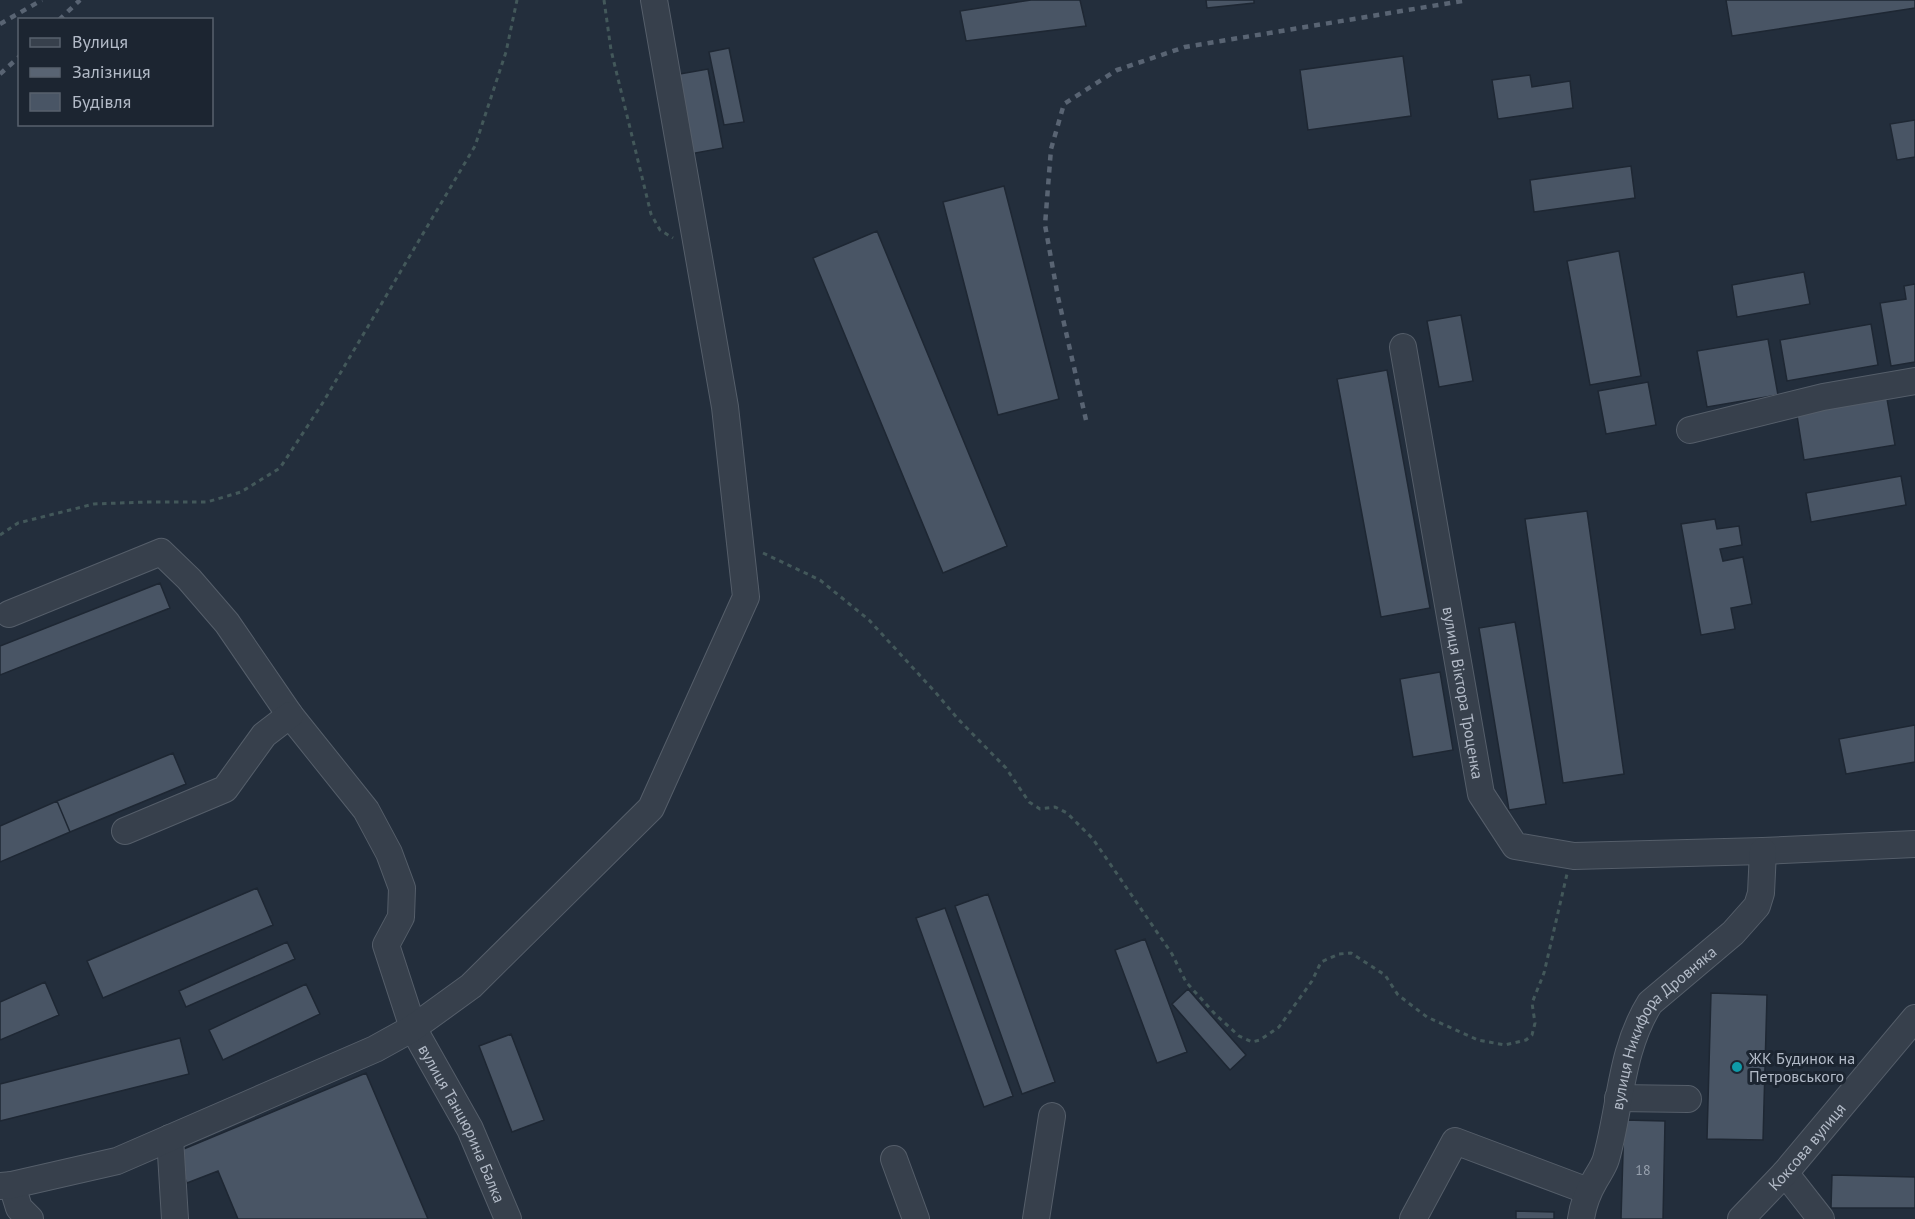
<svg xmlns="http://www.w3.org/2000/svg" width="1915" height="1219" font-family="'PT Sans',sans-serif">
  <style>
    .building { fill: #495565; stroke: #1e2733; stroke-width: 1.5 }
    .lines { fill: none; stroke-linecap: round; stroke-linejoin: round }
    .minor-casing { stroke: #555e6a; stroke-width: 28 }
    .path { stroke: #43585a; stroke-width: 3; stroke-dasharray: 4.5 4.5; stroke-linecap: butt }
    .minor { stroke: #37404c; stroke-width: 26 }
    .rail { stroke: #596473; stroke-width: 4.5; stroke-dasharray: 6 6; stroke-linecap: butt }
    .culture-dot { fill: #0f9aa8; stroke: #1c2531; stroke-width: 2 }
    .labels { text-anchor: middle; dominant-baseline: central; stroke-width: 6; stroke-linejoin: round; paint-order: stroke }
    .number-label { font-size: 14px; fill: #98a2af }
    .street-label { font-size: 16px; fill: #b3bbc8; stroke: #1c2531 }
    .poi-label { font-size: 16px; fill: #b3bbc8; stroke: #1c2531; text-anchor: start }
  </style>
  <rect width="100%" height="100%" fill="#232e3c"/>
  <path class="building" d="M1031,0H1080L1086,26L966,41L960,11Z
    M1206,0H1254V3L1207,8Z
    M1726,0H1915V8L1732,36Z
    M729,48L744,122L724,125L709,52Z
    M1403,56L1411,116L1308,130L1300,70Z
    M708,69L723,148L690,154L674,75Z
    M1530,75L1532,87L1570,81L1573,108L1498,119L1492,80Z
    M1915,120V157L1897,160L1890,124Z
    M1631,166L1635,198L1534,212L1530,180Z
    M1004,186L1059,399L998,415L943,202Z
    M877,231L1007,546L943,573L813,258Z
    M1619,251L1641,376L1590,385L1567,261Z
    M1804,272L1810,304L1737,317L1732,285Z
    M1915,284V362L1891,366L1880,303L1906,299L1904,286Z
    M1461,315L1473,381L1439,387L1427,321Z
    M1871,324L1878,365L1787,381L1780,340Z
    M1768,339L1778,395L1707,407L1697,351Z
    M1387,370L1430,608L1381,617L1337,379Z
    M1648,382L1656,425L1606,434L1598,391Z
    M1886,393L1895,445L1804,460L1796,409Z
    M1901,476L1906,505L1811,522L1806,493Z
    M1587,511L1624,774L1563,783L1525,519Z
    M1715,519L1717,529L1739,526L1742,545L1720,549L1723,561L1743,557L1752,604L1731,608L1735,629L1701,635L1681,524Z
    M160,583L170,608L0,675V646Z
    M1515,622L1546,804L1509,810L1479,628Z
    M1440,672L1453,750L1413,757L1400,679Z
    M1915,725V762L1846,774L1839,739Z
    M173,753L186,784L70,832L57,801Z
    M57,801L70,832L0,862V826Z
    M257,888L273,925L103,998L87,961Z
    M988,894L1055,1082L1022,1094L955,906Z
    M945,908L1013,1096L984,1107L916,918Z
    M1145,939L1187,1052L1157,1063L1115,950Z
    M287,942L295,959L186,1007L179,991Z
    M45,982L59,1015L0,1040V1002Z
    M306,984L320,1014L223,1060L209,1030Z
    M1188,989L1246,1055L1230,1070L1172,1004Z
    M1711,993L1767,995L1763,1140L1707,1139Z
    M511,1034L544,1120L512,1132L479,1046Z
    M180,1038L189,1074L0,1121V1084Z
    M366,1073L428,1219H238L218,1171L187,1183L174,1153Z
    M1624,1120L1665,1121L1663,1219H1621Z
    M1832,1175L1915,1177V1208H1831Z
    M1516,1211L1554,1212V1219H1516Z"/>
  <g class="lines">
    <g class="minor-casing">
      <g id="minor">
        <path id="s1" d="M1403,347L1481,794L1515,846L1574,856L1763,851L1915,844"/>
        <path d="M1690,430L1823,397L1915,381"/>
        <path id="s2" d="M9,614L161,552L189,579L227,623L290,715L366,810L389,853L402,888L401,917L386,945L413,1028L470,1129L508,1219"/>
        <path d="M125,831L225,789L264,735L290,715"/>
        <path d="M1618,1098L1688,1099"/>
        <path d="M170,1138L175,1219"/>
        <path d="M894,1159L916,1219"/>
        <path d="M1785,1173L1821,1219"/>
        <path d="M12,1185L19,1208L30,1219"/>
        <path d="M0,1186L12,1185L117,1161L375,1049L413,1028L471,986L651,808L746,597L725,407L654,0"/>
        <path d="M1036,1219L1052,1116"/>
        <path d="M1413,1219L1455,1141L1588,1191"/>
        <path id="s3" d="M1581,1219C1583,1204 1588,1192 1595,1180C1599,1173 1604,1166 1606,1159C1621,1106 1620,1051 1650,1003L1733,933L1757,906L1761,893L1763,851"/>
        <path id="s4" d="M1741,1219L1785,1173L1915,1018"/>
      </g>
    </g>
    <path class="path" d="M604,0L611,50L651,214L660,230L673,238
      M0,535L18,523L94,504L147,502H207L241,492L280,468L322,404L475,146L506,52L517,0
      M763,553L820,580L869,620L936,693L958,719L1006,768L1029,802L1040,809L1055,807L1067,813L1093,839L1172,954L1186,982L1215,1014L1239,1036L1252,1042L1260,1040L1279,1027L1312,981L1321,962L1339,954L1351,953L1385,975L1398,995L1427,1017L1478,1040L1505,1045L1526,1040L1532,1035L1535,1023L1532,1003L1544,973L1567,874"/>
    <use href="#minor" class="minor"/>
    <path class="rail" d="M59,20L80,0
      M0,24L42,0
      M0,74L20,56
      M1086,420L1058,297L1045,225L1051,149L1064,104L1117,70L1185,47L1468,0"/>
  </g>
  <circle class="culture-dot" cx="1737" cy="1067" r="6"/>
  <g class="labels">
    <g class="number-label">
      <text x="1643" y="1170">18</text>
    </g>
    <g class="street-label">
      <text stroke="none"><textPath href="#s1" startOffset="351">вулиця Віктора Троценка</textPath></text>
      <text stroke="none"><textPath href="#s3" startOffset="214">вулиця Никифора Дровняка</textPath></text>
      <text stroke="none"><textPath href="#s2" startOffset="836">вулиця Танцюрина Балка</textPath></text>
      <text stroke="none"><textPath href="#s4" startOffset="98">Коксова вулиця</textPath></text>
    </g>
    <g class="poi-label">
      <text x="1749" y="1058">ЖК Будинок на<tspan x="1749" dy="18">Петровського</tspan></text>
    </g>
  </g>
  <rect x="18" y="18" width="195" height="108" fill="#1c2531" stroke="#58616d" stroke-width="1.5"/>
  <rect x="30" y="38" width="30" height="9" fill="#37404c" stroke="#58616d" stroke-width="1.5"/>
  <text x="72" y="48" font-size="18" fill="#b3bbc8">Вулиця</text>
  <rect x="30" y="68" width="30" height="9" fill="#596473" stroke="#58616d" stroke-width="1.5"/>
  <text x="72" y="78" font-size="18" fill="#b3bbc8">Залізниця</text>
  <rect x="30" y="93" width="30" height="18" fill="#495565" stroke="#58616d" stroke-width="1.5"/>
  <text x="72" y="108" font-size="18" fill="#b3bbc8">Будівля</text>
</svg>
